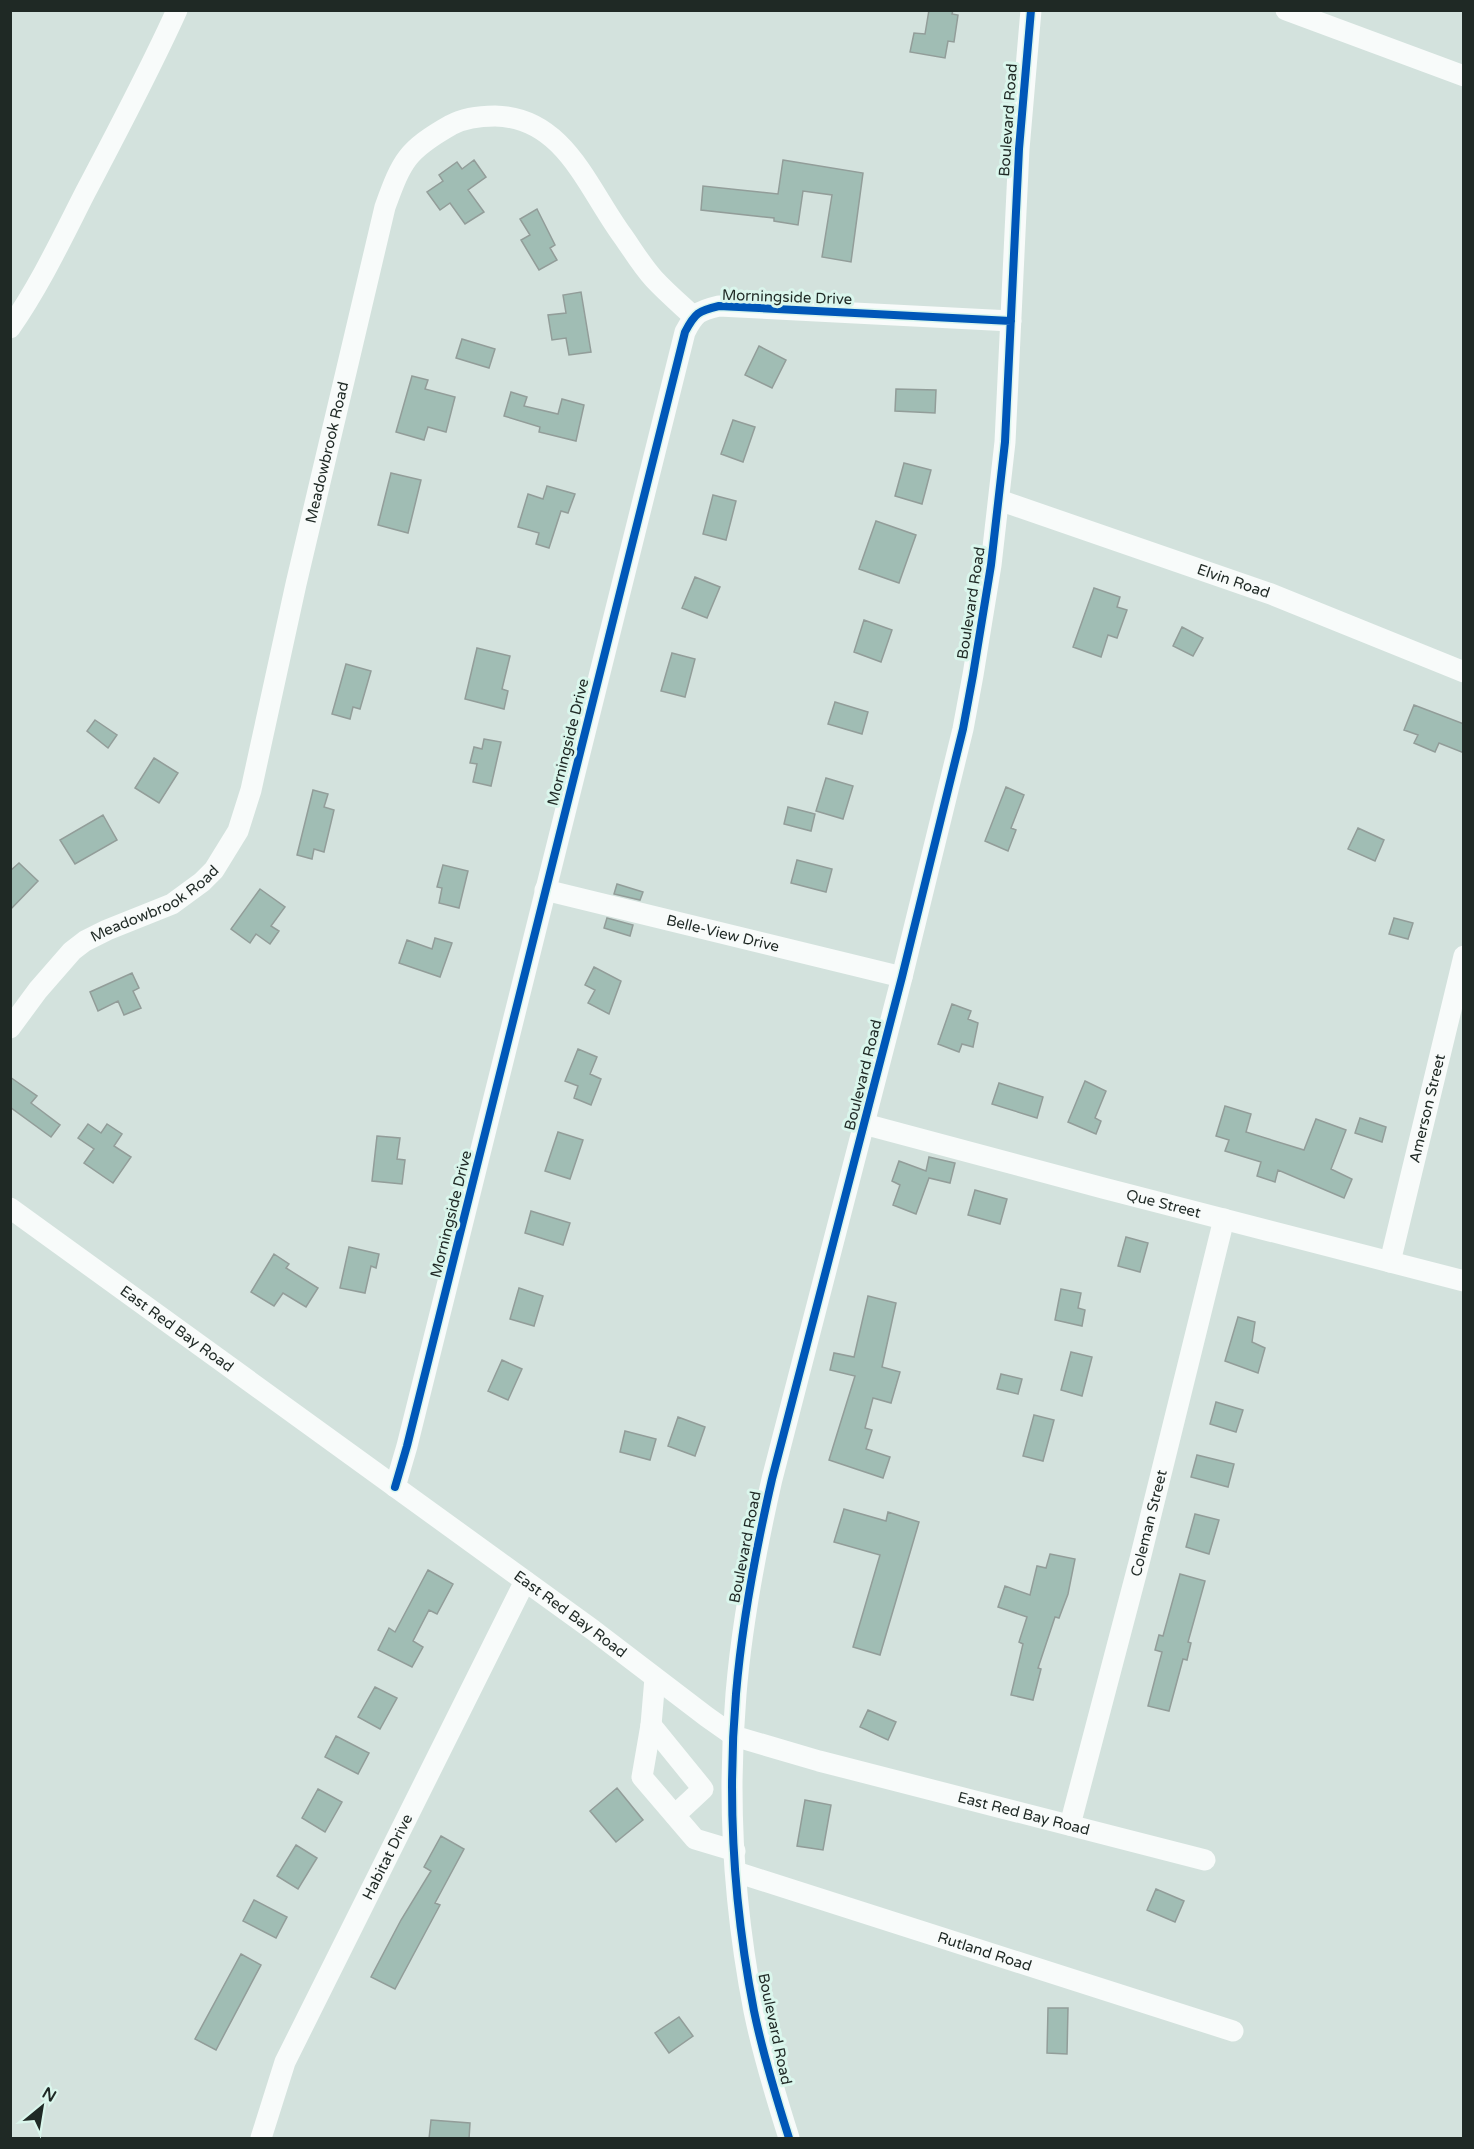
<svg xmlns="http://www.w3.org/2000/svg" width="1474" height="2149" font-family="'Varela Round',sans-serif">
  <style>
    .building { fill: #a0bdb4; stroke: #929d99; stroke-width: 1.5 }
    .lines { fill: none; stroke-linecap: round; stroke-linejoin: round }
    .minor { stroke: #f8fbfa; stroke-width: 21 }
    .cycleway-casing { stroke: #daf6ec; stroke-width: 11 }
    .cycleway { stroke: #0057b8; stroke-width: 8 }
    .labels { text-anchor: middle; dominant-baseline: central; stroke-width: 6; stroke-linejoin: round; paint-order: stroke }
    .street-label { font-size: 15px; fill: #1f2925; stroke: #daf6ec }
  </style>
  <rect width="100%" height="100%" fill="#d3e2dd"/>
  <path class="building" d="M929,10H953L952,14L958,15L954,42L948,41L945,58L910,52L914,33L925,34Z
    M474,160L486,177L468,190L484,212L465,224L450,203L440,210L427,192L443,181L439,175L457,162L462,169Z
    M783,160L863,173L851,262L822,257L832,195L803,191L798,225L774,221V218L701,210L703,186L778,194Z
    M537,209L555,245L550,248L557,260L539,270L521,240L530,235L520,219Z
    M581,292L591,352L569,355L566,338L552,340L548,315L566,313L563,295Z
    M462,339L495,349L489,368L456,358Z
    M759,346L786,360L772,388L745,375Z
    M412,376L428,380L425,389L455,397L446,432L428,427L424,440L396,432Z
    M896,389L936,390L935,413L895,411Z
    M511,392L527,397L524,406L558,414L562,399L584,405L576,441L539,432L540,427L504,416Z
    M733,420L755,427L743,462L721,454Z
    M904,463L931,470L922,504L895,496Z
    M391,473L421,480L408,533L378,525Z
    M547,486L575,494L568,513L561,511L549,548L536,544L539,533L518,527L528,494L543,499Z
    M713,495L736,501L726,540L703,534Z
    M876,521L916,535L899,583L859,569Z
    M695,577L720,587L707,618L682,608Z
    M1094,588L1120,597L1117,607L1127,610L1117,638L1108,635L1101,657L1073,647Z
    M864,620L892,630L881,662L854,652Z
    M1182,627L1203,638L1193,656L1173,646Z
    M477,648L510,656L502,689L508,691L504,709L465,699Z
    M672,653L695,659L685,697L661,691Z
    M346,664L371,671L360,709L353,707L350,719L332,714Z
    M835,702L868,712L862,734L828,724Z
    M1414,705L1464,724V753L1439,743L1435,752L1414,743L1418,735L1404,730Z
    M95,720L117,735L108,748L87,731Z
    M484,739L501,742L491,786L473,782L477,764L470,763L474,747L482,749Z
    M154,758L178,773L159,803L135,788Z
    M826,778L853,786L843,819L816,811Z
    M1006,787L1024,795L1011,828L1016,830L1008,851L985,841Z
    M313,790L328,794L324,807L334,810L324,852L314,849L312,859L297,855Z
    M788,807L815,814L811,831L784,824Z
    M103,815L117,840L75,864L60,840Z
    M1358,828L1384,840L1375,861L1348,849Z
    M797,860L832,869L826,892L791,883Z
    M19,863L38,881L10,910V871Z
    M443,865L468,871L459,908L439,903L442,888L437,887Z
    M617,884L643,892L640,900L614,894Z
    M260,889L285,907L271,926L279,931L270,944L256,934L250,943L231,929Z
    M607,918L633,925L630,936L604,928Z
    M1394,918L1413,923L1408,939L1389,934Z
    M435,938L452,943L440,977L399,963L407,940L432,949Z
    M594,967L621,981L609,1014L588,1003L595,990L585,985Z
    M132,973L139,988L133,991L141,1008L124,1015L118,1001L98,1011L90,992Z
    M952,1004L971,1011L968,1019L978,1023L973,1047L962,1044L959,1052L938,1044Z
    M578,1049L597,1057L590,1074L601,1079L591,1105L574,1098L578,1086L565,1081Z
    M10,1077L37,1096L31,1103L60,1125L51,1137L10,1107Z
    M1085,1081L1106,1091L1095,1118L1101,1121L1096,1134L1068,1122Z
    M999,1083L1043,1097L1037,1118L992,1104Z
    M1225,1106L1251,1114L1246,1132L1304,1150L1316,1119L1346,1130L1331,1169L1352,1179L1344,1198L1278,1170L1275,1182L1257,1176L1261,1162L1225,1151L1229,1140L1216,1136Z
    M1360,1118L1386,1127L1382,1142L1355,1133Z
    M88,1124L101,1133L107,1124L122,1134L114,1146L131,1157L113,1183L84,1163L94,1149L78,1138Z
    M558,1132L583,1140L570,1179L545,1171Z
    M377,1136L400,1138L397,1159L405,1160L402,1184L372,1181Z
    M929,1157L955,1163L950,1183L929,1178L916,1214L893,1205L900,1185L892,1181L899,1161L926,1171Z
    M975,1190L1007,1199L1000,1224L968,1215Z
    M531,1211L570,1223L563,1245L525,1233Z
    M1126,1237L1148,1243L1140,1272L1118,1266Z
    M349,1247L379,1254L376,1268L371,1266L365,1293L340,1288Z
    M274,1254L289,1264L286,1268L318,1288L306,1307L283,1293L274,1306L251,1292Z
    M519,1288L543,1296L534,1326L510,1319Z
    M1061,1289L1081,1293L1078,1308L1085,1310L1082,1326L1055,1320Z
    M868,1296L896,1303L882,1367L900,1372L891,1403L873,1398L865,1428L872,1430L866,1449L890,1457L883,1478L829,1460L855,1376L830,1370L834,1353L854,1357Z
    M1238,1317L1255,1322L1252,1342L1265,1348L1258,1373L1225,1361Z
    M1071,1352L1092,1357L1082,1396L1061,1390Z
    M502,1360L522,1369L508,1400L488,1391Z
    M1001,1374L1022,1379L1018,1394L997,1389Z
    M1216,1402L1243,1410L1236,1432L1210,1424Z
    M1034,1415L1054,1420L1043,1461L1023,1456Z
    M678,1417L705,1427L695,1456L668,1446Z
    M625,1431L656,1439L650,1460L620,1452Z
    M1197,1455L1234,1464L1228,1487L1191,1477Z
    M844,1509L886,1521L888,1512L919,1522L880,1655L853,1647L880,1555L834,1542Z
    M1195,1514L1219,1520L1209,1554L1186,1547Z
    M1050,1554L1075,1559L1068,1594L1059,1618L1055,1617L1038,1668L1041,1669L1033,1700L1011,1695L1023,1644L1019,1642L1027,1617L998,1607L1005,1586L1030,1595L1037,1566L1046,1568Z
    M428,1570L453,1584L437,1614L429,1610L413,1641L423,1647L412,1667L378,1650L389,1628L395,1632Z
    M1180,1574L1205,1581L1188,1642L1191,1643L1187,1660L1183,1659L1169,1711L1148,1706L1162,1652L1155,1650L1159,1635L1163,1636Z
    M375,1687L397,1698L380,1729L358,1717Z
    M868,1710L896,1722L888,1740L860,1727Z
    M336,1736L369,1753L358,1774L325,1757Z
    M617,1788L643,1820L616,1842L590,1811Z
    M318,1789L342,1802L325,1832L302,1818Z
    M805,1800L831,1805L823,1850L797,1846Z
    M441,1836L464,1849L435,1903L440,1905L395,1989L371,1977L401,1920L431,1871L424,1867Z
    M296,1845L317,1858L298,1889L277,1876Z
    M1156,1889L1184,1901L1175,1922L1147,1910Z
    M254,1900L287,1917L276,1938L243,1921Z
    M241,1954L261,1965L216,2050L195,2039Z
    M1048,2008H1068L1067,2054L1047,2053Z
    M679,2017L693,2036L669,2053L655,2033Z
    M431,2120L470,2123L469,2139H429Z"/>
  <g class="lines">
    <g class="minor">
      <path d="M1286,10L1464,76"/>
      <path d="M10,328C40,285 62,238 86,191C117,132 149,72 177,10"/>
      <path id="s1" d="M999,500L1271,594L1464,672"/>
      <path id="s2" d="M545,890L902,977"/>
      <path id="s3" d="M10,1028L38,990L72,951L85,941L107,930L172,904L202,882L214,870L238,831L251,790L296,584L385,207C402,160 407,150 451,125C464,118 480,116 495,116C564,117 587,187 622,235C632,249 642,266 654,279C666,292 680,304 693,316"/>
      <path id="s4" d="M864,1124L1103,1188L1464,1281"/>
      <path id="s5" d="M10,1208L593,1630L707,1717L734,1736L819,1761L1205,1860"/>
      <path id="s6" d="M1390,1262L1464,956"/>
      <path d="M395,1487L407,1446L685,332C695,313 698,311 719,306L1011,321"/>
      <path d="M655,1678L651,1725L642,1777L695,1839L735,1851"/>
      <path d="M651,1725L703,1789L675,1815"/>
      <path id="s7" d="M1070,1825L1140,1559L1224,1219"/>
      <path id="s8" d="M736,1872L1233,2031"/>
      <path id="s9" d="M261,2138L285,2062L525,1581"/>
      <path d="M789,2138C776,2097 763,2055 754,2011C734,1908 727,1799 736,1694C742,1622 756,1549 772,1479L902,977L963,729L973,675L991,565L1005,442L1019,149L1031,10"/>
    </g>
    <g class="cycleway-casing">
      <path id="cycleway" d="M395,1487L407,1446L685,332C695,313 698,311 719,306L1011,321
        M789,2138C776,2097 763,2055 754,2011C734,1908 727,1799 736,1694C742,1622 756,1549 772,1479L902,977L963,729L973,675L991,565L1005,442L1019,149L1031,10"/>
    </g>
    <use href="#cycleway" class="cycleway"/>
  </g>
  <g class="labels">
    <g class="street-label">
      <text transform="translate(1008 120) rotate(-86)">Boulevard Road</text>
      <text transform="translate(787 297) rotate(2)">Morningside Drive</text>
      <text stroke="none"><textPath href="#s3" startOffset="699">Meadowbrook Road</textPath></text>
      <text stroke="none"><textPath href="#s1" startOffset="248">Elvin Road</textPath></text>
      <text transform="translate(971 603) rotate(-81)">Boulevard Road</text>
      <text transform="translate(568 742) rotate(-76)">Morningside Drive</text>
      <text stroke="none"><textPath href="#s3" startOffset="195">Meadowbrook Road</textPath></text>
      <text stroke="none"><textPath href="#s2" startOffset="183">Belle-View Drive</textPath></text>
      <text transform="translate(863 1075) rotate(-76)">Boulevard Road</text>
      <text stroke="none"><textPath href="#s6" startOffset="158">Amerson Street</textPath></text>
      <text stroke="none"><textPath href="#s4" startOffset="310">Que Street</textPath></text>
      <text transform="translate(451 1214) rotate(-76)">Morningside Drive</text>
      <text stroke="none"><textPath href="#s5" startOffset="206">East Red Bay Road</textPath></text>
      <text stroke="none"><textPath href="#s7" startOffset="312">Coleman Street</textPath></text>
      <text transform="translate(745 1547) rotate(-79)">Boulevard Road</text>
      <text stroke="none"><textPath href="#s5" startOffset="692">East Red Bay Road</textPath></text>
      <text stroke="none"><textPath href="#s5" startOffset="1196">East Red Bay Road</textPath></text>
      <text stroke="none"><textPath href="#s9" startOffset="309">Habitat Drive</textPath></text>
      <text stroke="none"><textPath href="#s8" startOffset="261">Rutland Road</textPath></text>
      <text transform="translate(775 2029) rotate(78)">Boulevard Road</text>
    </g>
  </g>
  <rect width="1474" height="2149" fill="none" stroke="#1f2925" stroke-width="24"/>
  <g transform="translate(42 2107) rotate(30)" stroke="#daf6ec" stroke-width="4.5" paint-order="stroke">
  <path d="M0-4.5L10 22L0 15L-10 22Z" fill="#1f2925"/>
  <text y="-9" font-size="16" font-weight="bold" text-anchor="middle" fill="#1f2925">N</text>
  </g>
</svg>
